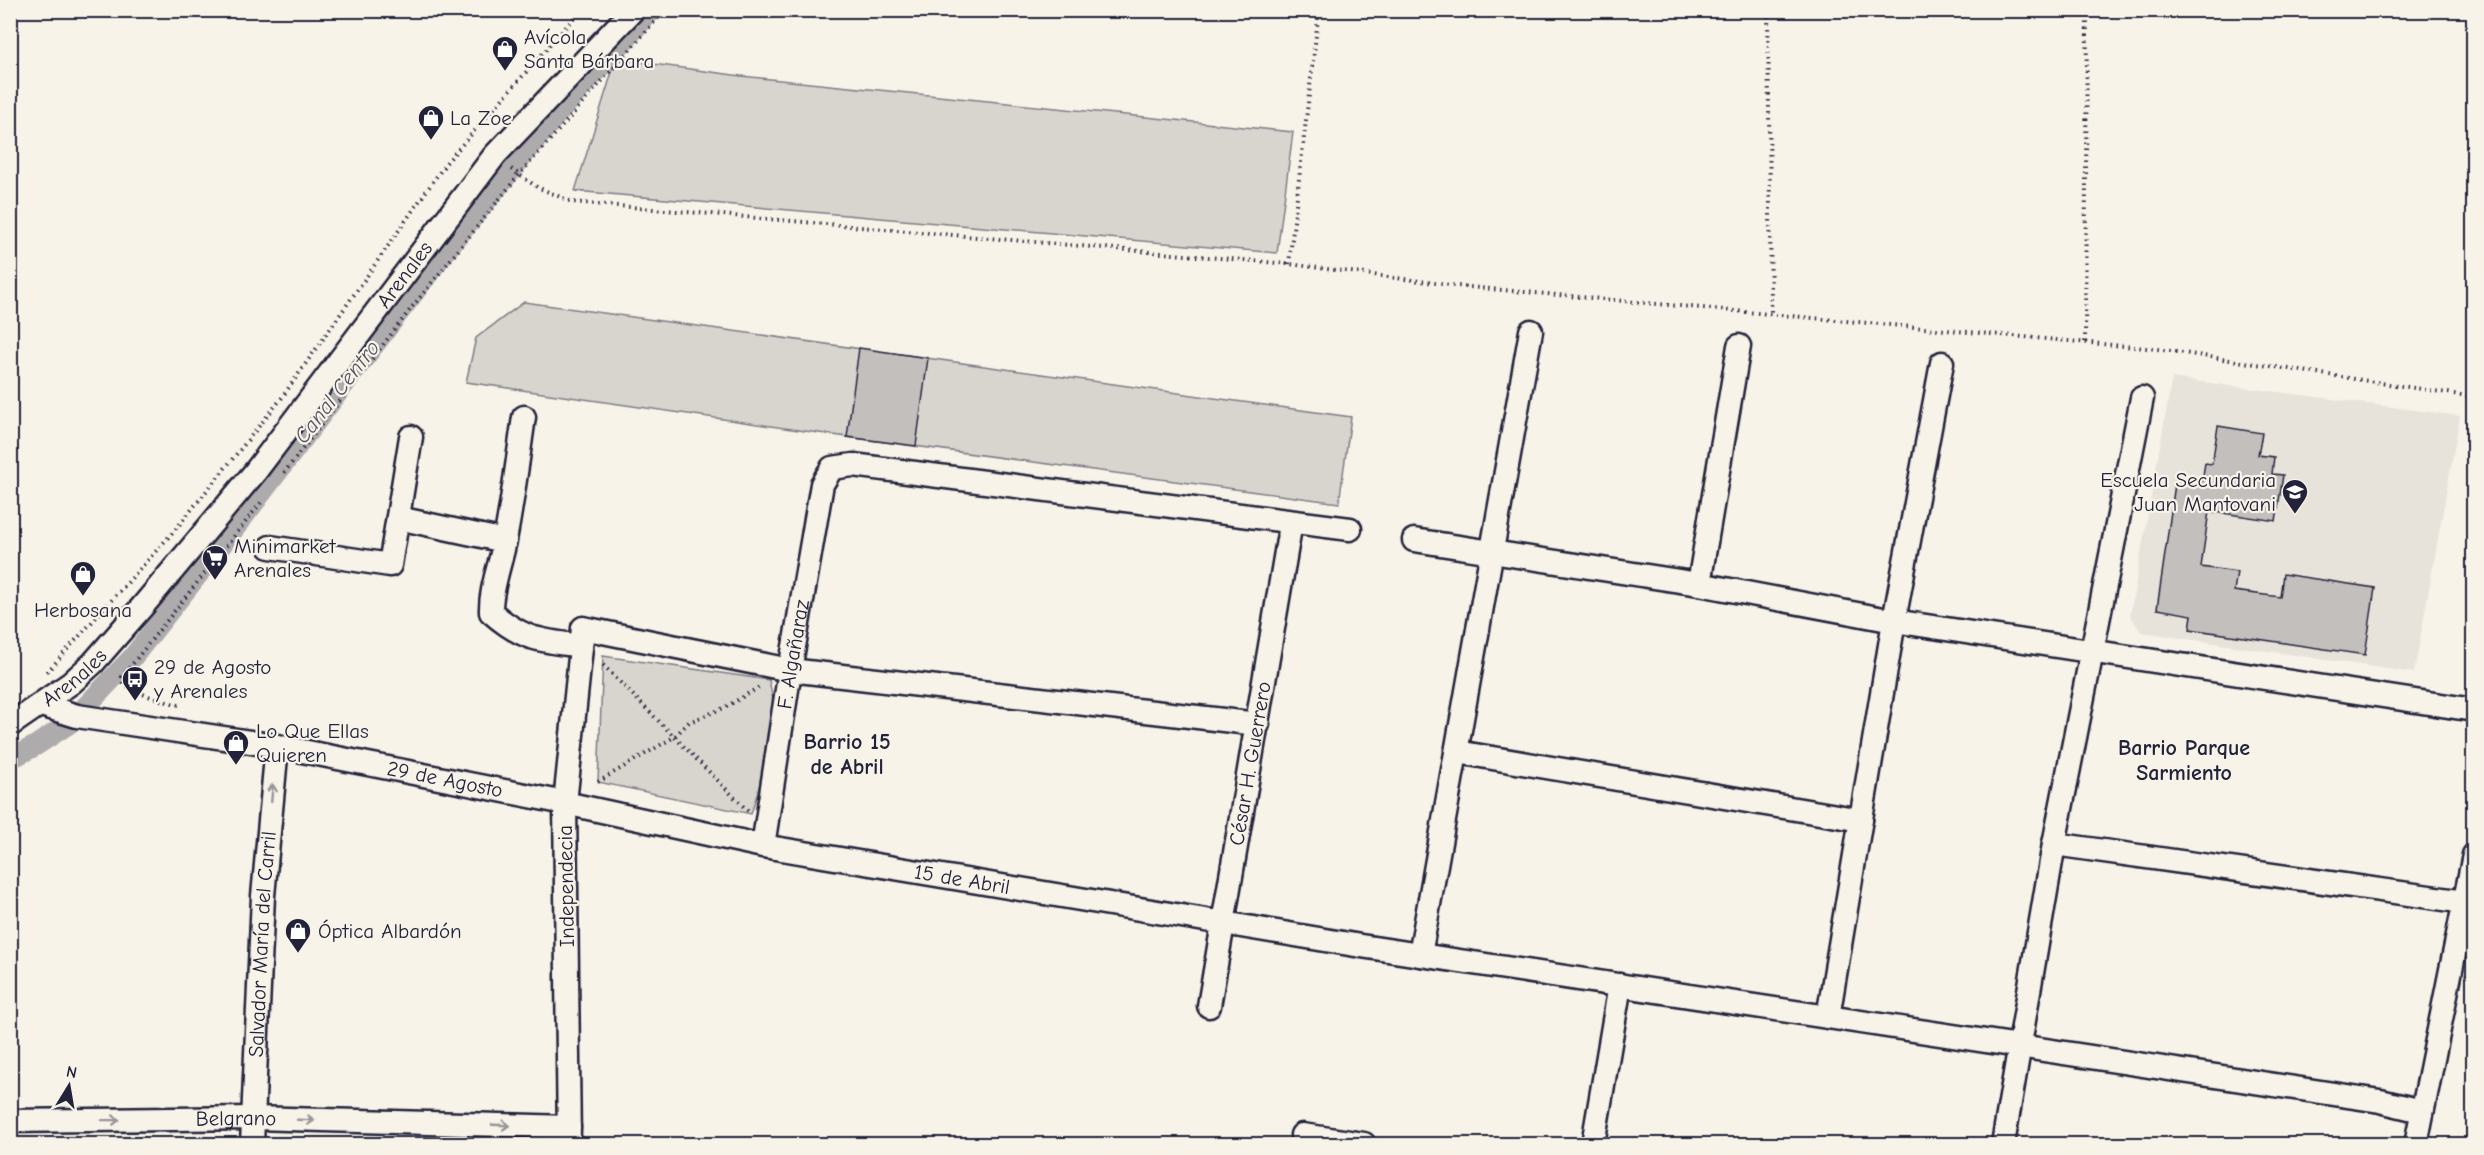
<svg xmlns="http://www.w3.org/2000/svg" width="2484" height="1155" font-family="'Comic Neue',sans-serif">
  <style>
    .built { fill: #e7e3db }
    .green { fill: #d8d5cf; stroke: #7d7c85; stroke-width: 1.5 }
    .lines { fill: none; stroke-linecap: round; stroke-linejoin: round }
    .canal { stroke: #aeabad; stroke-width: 21 }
    .building { fill: #c2bfbd; stroke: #22223b; stroke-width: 1.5 }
    .minor-casing { stroke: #22223b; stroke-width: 27 }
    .path { stroke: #22223b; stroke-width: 4; stroke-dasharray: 1.5 4.5; stroke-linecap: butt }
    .minor { stroke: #f7f3e8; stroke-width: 22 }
    .oneway { stroke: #97959a }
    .labels { text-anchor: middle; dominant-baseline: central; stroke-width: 4.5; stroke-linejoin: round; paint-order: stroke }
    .poi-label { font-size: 21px; fill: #22223b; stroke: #f7f3e8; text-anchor: start }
    .street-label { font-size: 21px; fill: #22223b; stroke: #f7f3e8 }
    .water-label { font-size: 22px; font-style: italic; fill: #535263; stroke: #f7f3e8 }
    .neighbourhood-label { font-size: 22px; font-weight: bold; fill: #22223b; stroke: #f7f3e8 }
  </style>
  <rect width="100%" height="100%" fill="#f7f3e8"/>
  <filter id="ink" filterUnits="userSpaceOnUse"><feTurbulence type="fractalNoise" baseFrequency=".0167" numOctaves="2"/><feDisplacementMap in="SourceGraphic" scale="12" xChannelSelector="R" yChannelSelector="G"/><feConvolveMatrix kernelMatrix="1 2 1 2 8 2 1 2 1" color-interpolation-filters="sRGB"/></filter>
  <g filter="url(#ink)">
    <path class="built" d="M2172,378L2460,416L2414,673L2141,632L2130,615Z"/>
    <path class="green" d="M616,59L741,76L1293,132L1277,253L575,191Z
      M524,302L1351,417L1339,503L847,437L466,382L476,338Z
      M603,656L769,680L775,710L759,788L751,814L598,782Z"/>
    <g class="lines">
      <path class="canal" d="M10,759L35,746L70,723L132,658L238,524L448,248L553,119L652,10"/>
    </g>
    <path class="building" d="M859,348L928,358L916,446L847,437Z
      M2218,426L2262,433L2258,455L2274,457L2272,474L2283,475L2276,521L2209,511L2201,567L2237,572L2234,591L2280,597L2283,574L2375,588L2365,655L2190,629L2192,615L2157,609L2176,477L2202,481L2205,463L2212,464Z"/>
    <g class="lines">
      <g class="minor-casing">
        <g id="minor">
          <path d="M524,417C518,458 513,499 505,540C501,563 490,589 491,612C524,641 540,640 581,646"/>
          <path d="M398,518L505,541"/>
          <path d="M1414,540L1699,584L1894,621L2474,710"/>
          <path d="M270,547L390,565L411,437"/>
          <path d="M1699,584L1739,346"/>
          <path id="s1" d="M41,705L77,716L277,746L565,803L763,846L1361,946L2380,1101L2422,1111"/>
          <path id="s2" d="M10,725L71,683L93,663L142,607L255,472L495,155L633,10"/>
          <path d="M1457,752L1861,820"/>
          <path d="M2054,844L2465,902"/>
          <path id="s3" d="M763,846L790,670L822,484L832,468L853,465L1350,529"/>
          <path d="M1420,955L1531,331"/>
          <path id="s4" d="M1209,1006L1291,522"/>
          <path d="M1828,1017L1894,621L1942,363"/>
          <path id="s5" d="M10,1121L253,1118L569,1127"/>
          <path d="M1302,1135L1364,1144"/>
          <path id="s6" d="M252,1144L263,896L277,746"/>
          <path d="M569,1144L565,803L583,628L790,670L1258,724"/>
          <path d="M1593,1144L1620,985"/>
          <path d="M2003,1144L2054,844L2142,398"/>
          <path d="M2416,1144L2474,855"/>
        </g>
      </g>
      <path class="path" d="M1768,10L1771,313
        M511,169L537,187L572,202L1289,264L1458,286L2157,349L2474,397
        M1289,264L1319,10
        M2085,342L2087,10
        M284,473L413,306L519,175L665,10
        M603,665L748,811
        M47,672L175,530L281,399L446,163L581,10
        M179,705C159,700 140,695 123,683L122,677L263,500
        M598,782L674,737L689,722L724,708L761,686
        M286,1144L321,1143"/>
      <use href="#minor" class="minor"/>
    </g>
    <defs><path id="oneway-shaft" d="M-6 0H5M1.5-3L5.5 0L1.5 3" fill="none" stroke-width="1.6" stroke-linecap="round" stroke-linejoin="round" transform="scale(1.5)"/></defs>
    <g class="oneway">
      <use href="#oneway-shaft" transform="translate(272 793) rotate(-85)"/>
      <use href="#oneway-shaft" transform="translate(111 1120) rotate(-1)"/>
      <use href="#oneway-shaft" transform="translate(306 1120) rotate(2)"/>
      <use href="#oneway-shaft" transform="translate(501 1125) rotate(2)"/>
    </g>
  </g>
  <defs>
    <g id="shop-pin" transform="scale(1.35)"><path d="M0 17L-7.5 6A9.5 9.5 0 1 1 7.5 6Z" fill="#22223b" stroke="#f7f3e8"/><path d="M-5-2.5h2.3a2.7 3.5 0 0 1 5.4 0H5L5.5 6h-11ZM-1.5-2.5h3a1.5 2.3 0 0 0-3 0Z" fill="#fff"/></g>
    <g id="school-pin" transform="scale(1.35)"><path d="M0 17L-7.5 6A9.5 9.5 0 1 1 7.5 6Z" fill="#22223b" stroke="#f7f3e8"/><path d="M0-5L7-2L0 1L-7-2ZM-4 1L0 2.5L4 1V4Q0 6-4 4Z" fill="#fff"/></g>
    <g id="supermarket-pin" transform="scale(1.35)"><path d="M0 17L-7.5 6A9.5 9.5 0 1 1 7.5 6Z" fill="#22223b" stroke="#f7f3e8"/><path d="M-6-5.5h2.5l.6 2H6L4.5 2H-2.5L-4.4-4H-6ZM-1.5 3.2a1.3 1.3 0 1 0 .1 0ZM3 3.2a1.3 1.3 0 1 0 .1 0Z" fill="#fff"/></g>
    <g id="bus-pin" transform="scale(1.35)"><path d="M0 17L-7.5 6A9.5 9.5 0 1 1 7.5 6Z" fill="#22223b" stroke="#f7f3e8"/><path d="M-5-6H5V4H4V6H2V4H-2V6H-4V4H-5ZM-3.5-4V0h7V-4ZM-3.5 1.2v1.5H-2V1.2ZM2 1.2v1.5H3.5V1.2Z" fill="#fff"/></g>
  </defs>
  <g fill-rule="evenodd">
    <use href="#shop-pin" x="505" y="49"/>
    <use href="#shop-pin" x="431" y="118"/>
    <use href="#school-pin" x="2295" y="492"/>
    <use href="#supermarket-pin" x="215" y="558"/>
    <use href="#shop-pin" x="83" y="574"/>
    <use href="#bus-pin" x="135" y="679"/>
    <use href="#shop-pin" x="236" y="743"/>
    <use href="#shop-pin" x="298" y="931"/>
  </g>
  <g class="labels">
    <g class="poi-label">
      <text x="524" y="37">Avícola<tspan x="524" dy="24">Santa Bárbara</tspan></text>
      <text x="450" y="118">La Zoe</text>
      <text x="2276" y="480" text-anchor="end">Escuela Secundaria<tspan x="2276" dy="24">Juan Mantovani</tspan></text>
      <text x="234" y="546">Minimarket<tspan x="234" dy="24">Arenales</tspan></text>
      <text x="83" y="610" text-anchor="middle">Herbosana</text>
      <text x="154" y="667">29 de Agosto<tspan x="154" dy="24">y Arenales</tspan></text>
      <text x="256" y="731">Lo Que Ellas<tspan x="256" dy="24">Quieren</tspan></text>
      <text x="318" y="931">Óptica Albardón</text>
    </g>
    <g class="street-label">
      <text stroke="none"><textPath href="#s2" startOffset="602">Arenales</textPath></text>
      <text stroke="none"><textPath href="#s3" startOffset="194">F. Algañaraz</textPath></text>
      <text stroke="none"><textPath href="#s2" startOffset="80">Arenales</textPath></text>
      <text stroke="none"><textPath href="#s4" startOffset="246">César H. Guerrero</textPath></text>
      <text stroke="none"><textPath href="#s1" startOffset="411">29 de Agosto</textPath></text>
      <text stroke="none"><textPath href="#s1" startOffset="938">15 de Abril</textPath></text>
      <text transform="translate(566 886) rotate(-91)">Independecia</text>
      <text stroke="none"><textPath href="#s6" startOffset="200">Salvador María del Carril</textPath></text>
      <text stroke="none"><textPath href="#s5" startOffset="226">Belgrano</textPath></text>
    </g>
    <g class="water-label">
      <text transform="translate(337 392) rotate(-52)">Canal Centro</text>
    </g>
    <g class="neighbourhood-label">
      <text x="847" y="742">Barrio 15<tspan x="847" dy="25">de Abril</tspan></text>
      <text x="2184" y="748">Barrio Parque<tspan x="2184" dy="25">Sarmiento</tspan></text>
    </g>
  </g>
  <rect width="2484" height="1155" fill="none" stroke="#f7f3e8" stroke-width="36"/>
  <rect x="18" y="18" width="2448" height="1119" fill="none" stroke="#22223b" stroke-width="2" filter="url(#ink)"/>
  <g transform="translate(69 1086) rotate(11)" stroke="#f7f3e8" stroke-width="4.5" paint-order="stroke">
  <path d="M0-4.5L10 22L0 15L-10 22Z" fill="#22223b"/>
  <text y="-9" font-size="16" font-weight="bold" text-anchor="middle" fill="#22223b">N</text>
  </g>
</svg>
